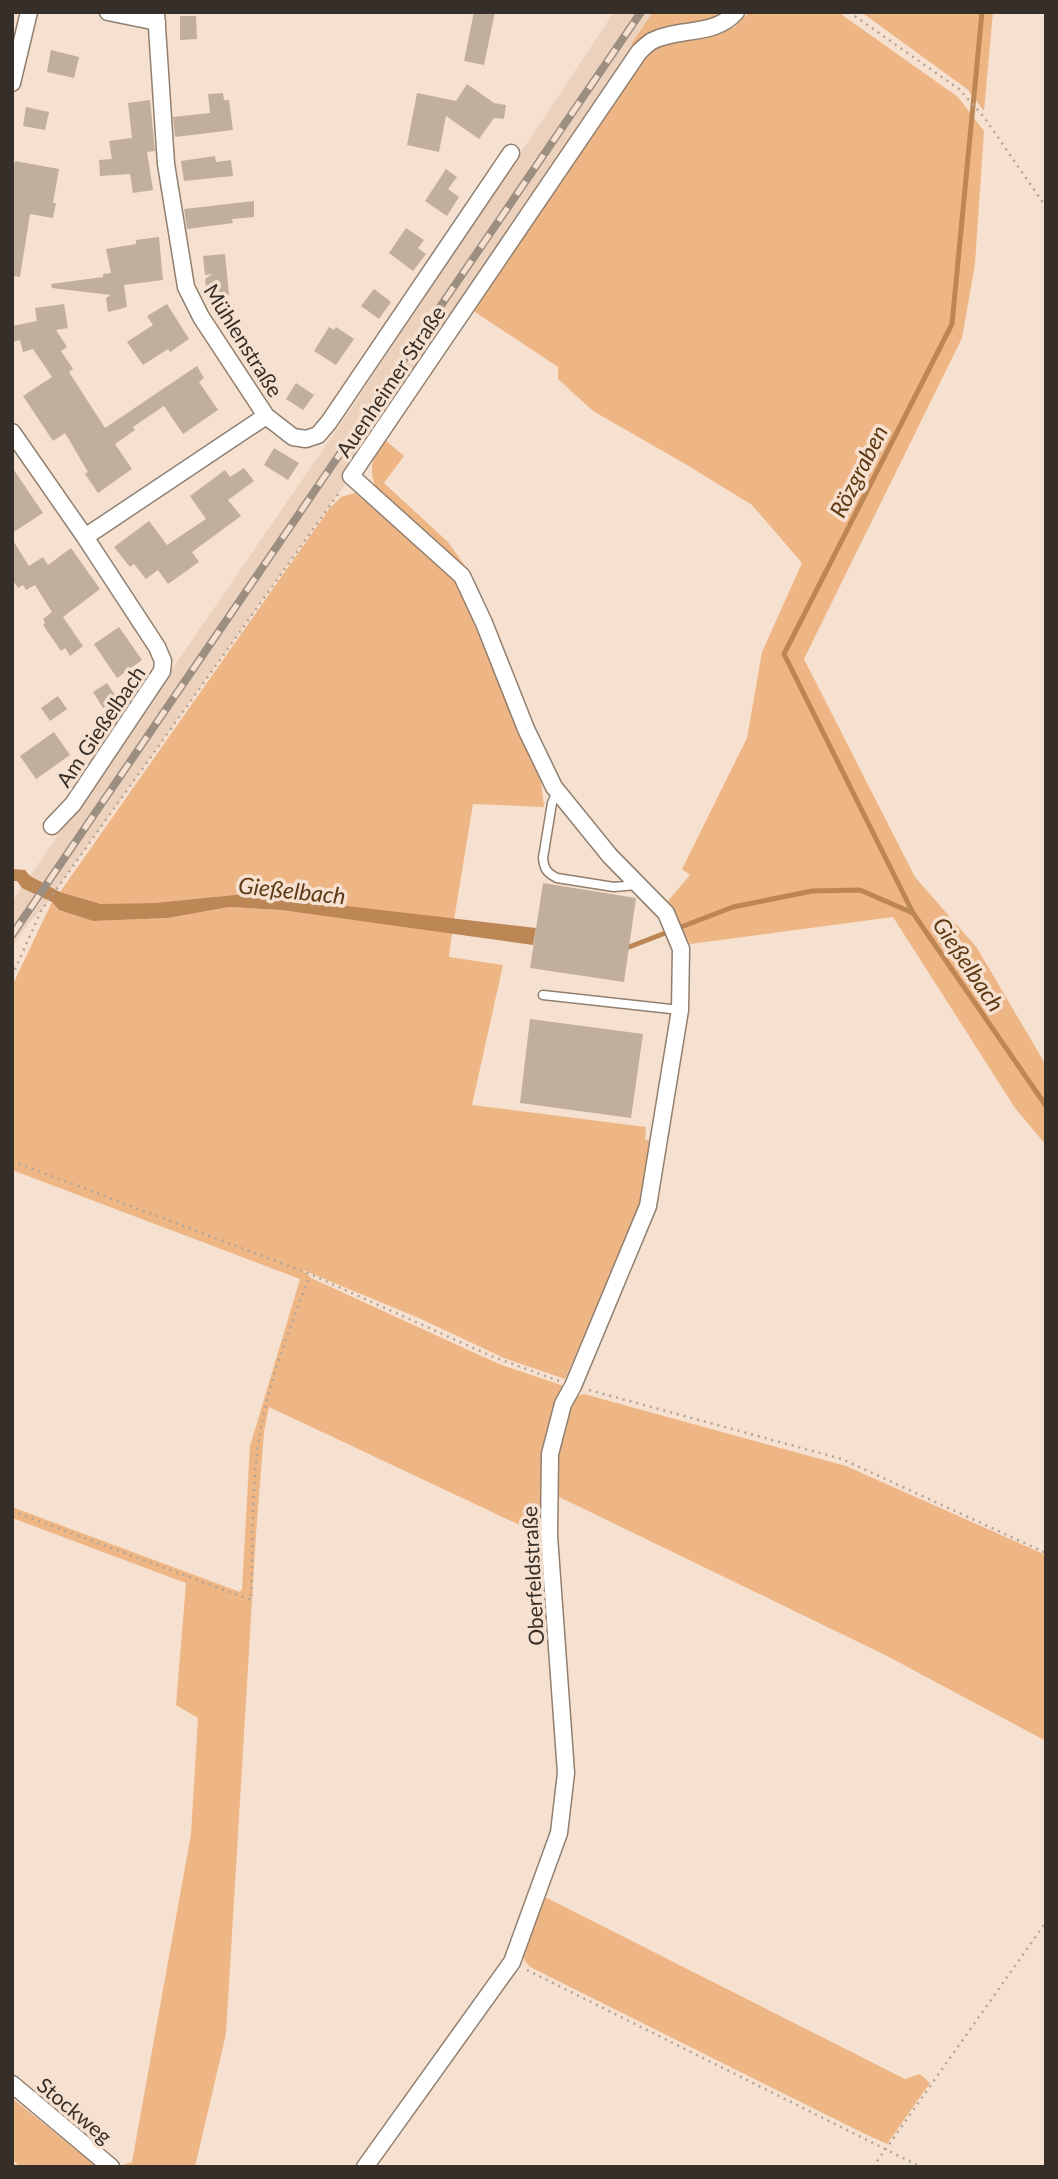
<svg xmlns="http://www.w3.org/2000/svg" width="1058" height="2179" font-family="Lato,sans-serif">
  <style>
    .built { fill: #ecd2bd }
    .green { fill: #efb685 }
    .water { fill: #bc8655 }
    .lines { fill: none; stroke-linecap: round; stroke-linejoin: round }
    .stream { stroke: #bc8655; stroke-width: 5 }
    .building { fill: #c1ae9d }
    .lane-casing { stroke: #917f6f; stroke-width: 11 }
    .street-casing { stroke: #917f6f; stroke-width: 19 }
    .path { stroke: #b4a496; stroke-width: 2.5; stroke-dasharray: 2 5; stroke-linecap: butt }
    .lane { stroke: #fff; stroke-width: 8 }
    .street { stroke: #fff; stroke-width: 16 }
    .rail-casing { stroke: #9d8e82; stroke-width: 8 }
    .rail { stroke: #f6e1d0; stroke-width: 5; stroke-dasharray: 16; stroke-linecap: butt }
    .labels { text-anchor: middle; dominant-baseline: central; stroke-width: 7; stroke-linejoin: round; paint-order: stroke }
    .street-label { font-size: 21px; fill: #362e28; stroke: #f6e1d0 }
    .water-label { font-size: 23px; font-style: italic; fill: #5e3913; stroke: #f6e1d0 }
  </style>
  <rect width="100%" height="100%" fill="#f6e1d0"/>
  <path class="built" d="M614,12H653L631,43L639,52L351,476L41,911L31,920L12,947V902L346,416Z"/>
  <path class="green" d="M653,12H730L636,49L631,44Z
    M749,12H838L958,97L984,131L975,264L962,338L804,659L915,877L977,948L1046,1065V1145L1015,1108L893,917L690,944L667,902L690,875L682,869L747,738L762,652L802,563L752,505L687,465L593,411L558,379V367L472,310L637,65L651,50L671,41L714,36L735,27Z
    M861,12H993L984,111L967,89Z
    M384,439L404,456L384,483L448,542L470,573C449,556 384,507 375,485C368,468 374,453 384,439Z
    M355,493L451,574L484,633L541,781L544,807L473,804L454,920L244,894L154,903L119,904H101L60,892L329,509L341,497Z
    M52,902L59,910L93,921L168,918L229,907L281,910L452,933L449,957L503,965L472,1105L646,1127L645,1140H654L644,1198L565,1379L504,1358L421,1319L303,1270L311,1278L499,1364L564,1386L550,1428L542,1489L543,1536L269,1407L264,1432L256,1534L226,2034L195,2167L120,2166L132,2162L191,1834L198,1718L176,1705L186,1583L12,1518V1507L240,1592L242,1589L250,1446L300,1279L12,1170V986Z
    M584,1394L846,1466L1046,1555V1741L887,1656L551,1493L560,1429L574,1397Z
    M541,1895L905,2079L920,2074L930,2083L887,2144L865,2134L530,1967L525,1961L522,1953Z
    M12,2098L97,2167H20L12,2159Z"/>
  <path class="water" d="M12,869L25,870L30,876L60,892L101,904L154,903L244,894L536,928L533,945L281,910L229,907L168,918L93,921L59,910L52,902L22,888L17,881H12Z"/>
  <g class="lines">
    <path class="stream" d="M913,913L784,654L952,324L982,12
      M629,947L733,907L812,891L860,890L913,913L1046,1106"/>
  </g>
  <path class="building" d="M474,12H495L484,65L464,61Z
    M180,16H196L197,39L180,40Z
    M51,50L79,57L74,78L47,72Z
    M467,84L494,103L506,105L504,119L494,118L479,139L446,116L439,152L407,145L417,93L456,101Z
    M223,93L224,100H229L233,130L175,137L173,117L210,113L208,94Z
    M150,100L155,151L147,152L153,190L133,193L130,174L100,176L99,160L112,159L109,141L132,138L128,103Z
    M26,107L49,112L45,130L23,126Z
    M215,156L216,162L231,160L233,176L184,181L181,161Z
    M15,161L59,169L53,203H56L53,218L30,214L20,277L12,276V177Z
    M446,169L457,177L448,189L459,197L447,216L425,201Z
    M254,201V217L232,219L233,223L187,229L184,209Z
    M406,228L424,240L418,248L426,254L413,271L389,253Z
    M159,237L163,280L124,285L127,307L108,312L106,298L111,295L52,288L51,284L103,277V274L111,273L106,249L136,244V240Z
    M225,254L229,295L207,297L205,279L212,274L205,275L203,256Z
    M374,289L391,302L379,319L361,306Z
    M64,304L68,328L56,330L67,347L61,351L73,369L69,372L105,428L197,366L204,378L199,382L218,410L183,434L164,406L133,427L135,430L115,444L132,469L98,493L85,474L88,472L65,433L53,441L23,396L52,377L33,349L23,352L20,340L12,342V326L37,321L35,308Z
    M167,304L189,339L170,352L168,349L143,365L127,342L153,325L147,316Z
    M329,327L334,330L336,327L354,339L336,365L314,351Z
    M296,383L314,395L303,410L286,399Z
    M274,448L299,463L288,480L264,465Z
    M12,467L43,513L12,533Z
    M244,468L254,481L228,500L241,516L192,552L199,562L168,584L158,570L146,579L134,564L130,567L114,547L149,521L167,545L206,519L190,496L225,470L230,477Z
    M12,539L29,566L43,557L48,565L71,548L100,589L63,617L83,646L70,656L65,648L61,651L43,625L45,623L43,619L52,612L35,585L26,590L23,585L18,588L12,579Z
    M119,627L142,660L117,678L94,644Z
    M107,683L117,698L103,708L93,692Z
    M58,696L67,709L50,721L41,708Z
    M54,732L70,755L36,779L20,756Z
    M543,883L636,898L624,982L530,968Z
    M530,1019L643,1034L631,1118L520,1103Z"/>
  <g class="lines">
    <g class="lane-casing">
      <path id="lane" d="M557,792L552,803L543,858C544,869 547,873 557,878L614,887L636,885
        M543,995L680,1010"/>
    </g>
    <g class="street-casing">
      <path id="street" d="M108,12L157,22
        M156,12L166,164L186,287L201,317L266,416L293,437L306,439L318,435L329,422L511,153
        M12,83L29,12
        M12,432L85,537
        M52,826L73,804L162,671L163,661L157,647L85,537L266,416
        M12,2084L111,2167
        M365,2167L512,1962L559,1833L566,1773L549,1536L550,1454L563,1404L573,1386L648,1206L680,1010L681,949L666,913L610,856L554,787L526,729L484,623L462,576L351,476L639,52C643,48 647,44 652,41C679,27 714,37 736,12"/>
    </g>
    <path class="path" d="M849,12L959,89L984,117L1046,207
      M12,976L41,911L341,490
      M12,1161L310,1274L491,1356L559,1381
      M589,1390L842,1459L1046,1553
      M12,1511L251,1600C253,1545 251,1488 260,1433C269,1379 291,1326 310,1275
      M527,1970L921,2167
      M873,2167L1046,1922"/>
    <use href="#lane" class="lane"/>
    <use href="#street" class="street"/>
    <g class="rail-casing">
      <path id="rail" d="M12,935L641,12"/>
    </g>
    <use href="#rail" class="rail"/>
  </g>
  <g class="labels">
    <g class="street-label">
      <text transform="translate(244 340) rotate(58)">Mühlenstraße</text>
      <text transform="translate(390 381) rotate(-56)">Auenheimer Straße</text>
      <text transform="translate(100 726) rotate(-56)">Am Gießelbach</text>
      <text transform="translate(532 1576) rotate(-93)">Oberfeldstraße</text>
      <text transform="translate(75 2110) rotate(40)">Stockweg</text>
    </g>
    <g class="water-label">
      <text transform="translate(858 471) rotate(-63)">Rözgraben</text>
      <text transform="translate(292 890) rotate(6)">Gießelbach</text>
      <text transform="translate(969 964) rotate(56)">Gießelbach</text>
    </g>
  </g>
  <rect width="1058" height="2179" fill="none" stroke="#362e28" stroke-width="28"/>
</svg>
